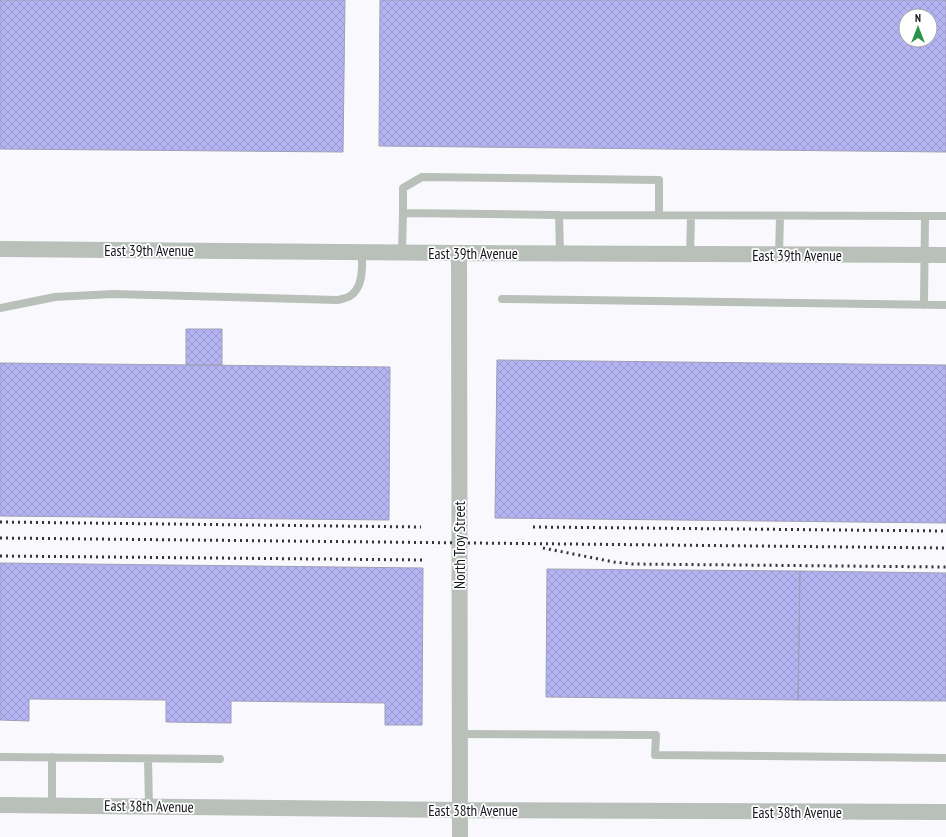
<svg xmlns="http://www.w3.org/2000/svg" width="946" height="837" font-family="'PT Sans Narrow',sans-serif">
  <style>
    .building { fill: url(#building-cross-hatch); stroke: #9f9fb5; fill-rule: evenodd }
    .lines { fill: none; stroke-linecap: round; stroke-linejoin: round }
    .service { stroke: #b8c0b9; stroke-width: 8 }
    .minor { stroke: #b8c0b9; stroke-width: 16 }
    .rail { stroke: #33333a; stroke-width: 3; stroke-dasharray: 2 4; stroke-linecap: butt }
    .labels { text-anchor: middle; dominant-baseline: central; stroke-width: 3.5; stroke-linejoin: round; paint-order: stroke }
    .street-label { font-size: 15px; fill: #15151d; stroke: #fff }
  </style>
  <defs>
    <pattern id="building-cross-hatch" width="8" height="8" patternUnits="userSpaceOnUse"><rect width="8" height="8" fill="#b5b4f3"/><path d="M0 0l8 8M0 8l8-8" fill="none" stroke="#9b9ad0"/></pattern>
  </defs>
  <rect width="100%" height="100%" fill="#f9f9fd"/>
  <path class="building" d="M0,0H345L343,152L0,149Z
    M380,0H946V152L379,146ZM906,16H930V40H906Z
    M186,329H222V365H186Z
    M497,360L946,365V523L495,518Z
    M0,363L390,367L389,520L0,516Z
    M0,563L423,568L422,725H385V703L231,701V723L166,722V700L29,699V721L0,720Z
    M547,569L800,571L798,700L546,697Z
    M800,571L946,573V701L798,700Z"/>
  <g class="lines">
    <path class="service" d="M403,213V188L422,177L659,180V215
      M559,215L560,253
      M925,216H946
      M402,252L403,213L559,215L925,216L924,305
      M690,254L691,216
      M779,254L780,216
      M502,299L946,305
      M0,308L55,297L113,294L338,300C341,299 347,298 350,296C364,287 362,266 362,252
      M460,734L656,735L655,755L946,758
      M0,757L220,759
      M52,757V805
      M148,759L149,806"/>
    <path class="minor" d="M0,249L459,253L946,255
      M459,253L460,837
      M0,805L460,810L946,812"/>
    <path class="rail" d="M0,522L421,527
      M533,527L946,531
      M0,538L946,548
      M543,548L614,562L632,564L946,567
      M0,556L425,560"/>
  </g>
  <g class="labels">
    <g class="street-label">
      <text x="149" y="250">East 39th Avenue</text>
      <text x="473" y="253">East 39th Avenue</text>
      <text x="797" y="255">East 39th Avenue</text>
      <text transform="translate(459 545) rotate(-90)">North Troy Street</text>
      <text transform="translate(149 806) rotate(1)">East 38th Avenue</text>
      <text x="473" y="810">East 38th Avenue</text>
      <text x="797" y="812">East 38th Avenue</text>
    </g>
  </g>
  <g transform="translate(918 28)"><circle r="19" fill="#ffffff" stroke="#a1a1a5"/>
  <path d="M0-3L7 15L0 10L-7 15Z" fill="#2b9249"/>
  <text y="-6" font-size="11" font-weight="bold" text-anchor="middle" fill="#15151d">N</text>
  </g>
</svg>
